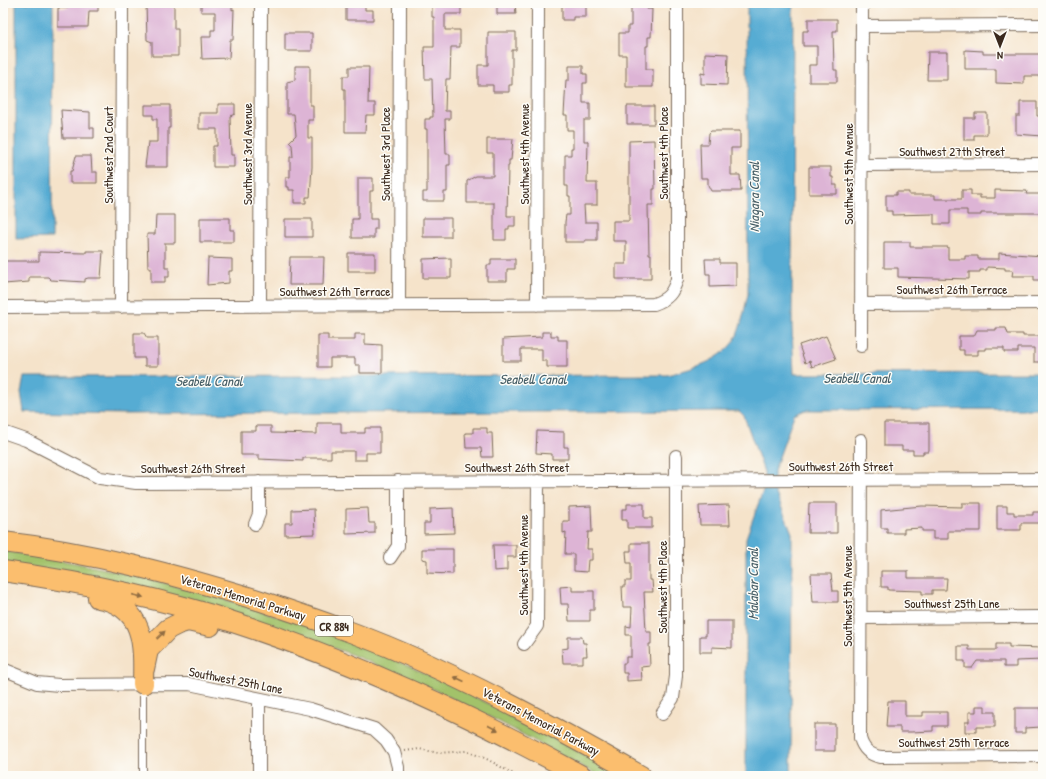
<svg xmlns="http://www.w3.org/2000/svg" width="1046" height="779" font-family="'Patrick Hand',sans-serif">
  <style>
    .green { fill: #a2c26a; stroke: #6e7644 }
    .water { fill: #56acd3; stroke: #486b78 }
    .building { fill: #ddb4d5 }
    .lines { fill: none; stroke-linecap: round; stroke-linejoin: round }
    .service-casing { stroke: #7c6b5a; stroke-width: 8 }
    .minor-casing { stroke: #7c6b5a; stroke-width: 14 }
    .trunk-casing { stroke: #7c6b5a; stroke-width: 22 }
    .path { stroke: #7c6b5a; stroke-width: 2; stroke-dasharray: 1 3; stroke-linecap: butt }
    .service { stroke: #fff; stroke-width: 6 }
    .minor { stroke: #fff; stroke-width: 12 }
    .trunk { stroke: #fbbe6e; stroke-width: 20 }
    .oneway { fill: #916d42 }
    .labels { text-anchor: middle; dominant-baseline: central; stroke-width: 3; stroke-linejoin: round; paint-order: stroke }
    .shield { fill: #fdfcf7; stroke: #75695f; stroke-width: 1 }
    .shield-label { font-size: 12px; font-weight: bold; fill: #3b2a1e }
    .street-label { font-size: 13px; fill: #3b2a1e; stroke: #fdfcf7 }
    .water-label { font-size: 14px; font-style: italic; fill: #465e66; stroke: #fdfcf7 }
  </style>
  <rect width="100%" height="100%" fill="#fdfcf7"/>
  <filter id="ink" filterUnits="userSpaceOnUse"><feTurbulence type="fractalNoise" baseFrequency=".025" numOctaves="2"/><feDisplacementMap in="SourceGraphic" scale="8" xChannelSelector="R" yChannelSelector="G"/><feConvolveMatrix kernelMatrix="1 2 1 2 8 2 1 2 1" color-interpolation-filters="sRGB"/></filter>
  <filter id="wash" filterUnits="userSpaceOnUse"><feTurbulence type="fractalNoise" baseFrequency=".012" numOctaves="4" result="noise"/><feDisplacementMap in="SourceGraphic" scale="16" xChannelSelector="R" yChannelSelector="G"/><feGaussianBlur stdDeviation="0.9" result="paint"/><feColorMatrix in="noise" values="0 0 0 0 0 0 0 0 0 0 0 0 0 0 0 0 0 1.4 0 .05"/><feComposite in="paint" operator="in"/></filter>
  <g filter="url(#wash)">
    <rect width="100%" height="100%" fill="#f5e3ca"/>
    <path class="green" d="M3,551C144,571 282,611 413,668C485,699 554,739 623,776H600L498,721L431,688L348,653L270,625L3,562Z"/>
    <path class="water" d="M16,3H53L52,238L16,239Z
      M747,3H793L792,327L794,374L1043,373V409L805,410L794,415L774,471V489L792,533L791,776H746V538L764,488V472L744,416L739,411L124,414L24,412L21,392L24,377L667,375C694,368 729,360 739,330C743,319 745,306 748,294Z"/>
    <g id="blocks">
      <path class="building" d="M68,3H98V11H89L88,27H58V8H68Z
        M146,3H174V29H178V56H152V42L147,40Z
        M201,3H226V6H232V10L234,9L233,40H230L229,58L202,59L201,37H211V30H215V12H201Z
        M346,3H365V10H373V20H346Z
        M432,3H461V14H445V30H460V47H451L450,79H446L445,111H450V119H445L446,154H450V165H447V192H444V201H423V192H427V129H425V119H430V117H433L432,79H425L424,47H434V17H432Z
        M497,3H515L516,14H497Z
        M566,3H586V17H573V20H562V5H566Z
        M631,3H647V9H652L651,37H648V46H646V69H653V87H626V55H619V33H628V26H631Z
        M808,19H837V31H833L834,70H837V82H809V65H817V46H803V31H808Z
        M488,32H516V50H512V85H509V92H493V85H478V65H488Z
        M285,33H312V51H285Z
        M965,50L983,51V54H1043V76H1024V84L996,83V69H965Z
        M928,52H947V80H927Z
        M705,53L728,54L727,85L701,84V73L705,74Z
        M295,66H310V105H313V120H308V138H312V167L310,197H306V203H294V190H289V187H286V177H290V157H293L292,145L289,142L296,135L294,114H287V82L295,80Z
        M569,66H583V74H587V83H583V103H590V120H584V141H588L587,183H597V205H584L585,222H597V240H585V242H565V222L566,215H570V196H568V186H565V155H571V148H573V130H567V115H564L566,80H569Z
        M349,67H369L368,103H375V115H366L365,132H345V89H343V76H349Z
        M1020,102H1037V116H1042V136L1016,134V116H1020Z
        M218,104H235V114L230,116L231,155H234V167H213V146H217V129H199V113H218Z
        M145,105H170V128H168V167H145L148,142H157V119H153V115H145Z
        M627,106H654V124H627Z
        M61,110L90,112V128H94V138H63Z
        M975,113H987V135H974V140H964V118H975Z
        M711,131H740V148H731V175H740L741,191H711L708,185V178H701L700,144H708L709,133Z
        M487,139H513L511,160H509V166H508L507,216H515V226H509V229H506V240H494V203H467V181L476,176H493V153H487Z
        M654,140L655,189H653V205H648L649,254H651V279H616V264H626V241H613V221H629V141Z
        M76,156H91L92,172H97V183H70V171H72Z
        M809,167H831V177H833V185H837V194H809Z
        M358,178H373V191H370V219H377V229H374V238H352V219H358Z
        M962,190H971V195H980V198H995V190L1027,191L1026,194H1043V213H981V215H967V210H950V224H934V214L892,215V211H886V195H896V192H909V195H935V199H962Z
        M156,215H175V243H165V268H169V277H165V282H151V268H148L147,234H155Z
        M200,218H230V230H234V242H200Z
        M423,218H451V237H423Z
        M285,219H312V237H285Z
        M884,242H910V247H948V259H965V256H978V259H999V253L1043,256V280H1034V276H1012L1013,270H1005V268L987,267V270H980V272H969V279L898,277V268H884Z
        M86,251H103L101,278H88L85,279V282L51,280L48,277H29V282L4,284V261H39V252L86,253Z
        M348,253H375V271H348Z
        M290,257H324L323,285H289Z
        M208,258L232,259V271H229V283L207,285Z
        M451,258V278H423V259Z
        M491,259H515V269H507V281H487V265H491Z
        M705,259H720V263H736V286L710,287V274H706Z
        M996,328H1006L1008,334H1023V336H1043V362H1034V348H1018V352H1004V348H986V350H978V355H964V350H959V336H974L977,330H996Z
        M542,332H551V336H558V340H567V367H547V361H542V349H521V361H503V339L542,337Z
        M134,333H144L147,338H158V366H145V358H134Z
        M355,334H365V344L382,345V373H360V365H355V358H330V367H318V335H328V340H355Z
        M826,336L836,359L812,367L810,361L805,363L799,345Z
        M317,423H341V433H365V428H380V453H366V460H354V451H331V458H303V461L259,459V455H241V431H256V426H271V433L317,434Z
        M884,423H929V450L928,452H923V454H913V450H902V446H884Z
        M473,428H487V433H492L493,457H482L481,448H466L465,433H473Z
        M537,431L564,432V447H568V459H552V454L536,453Z
        M809,503H837V533H808Z
        M962,503H981V531H948V539H933V531H922V528L904,529V533H887V528H881V510L922,506L962,507Z
        M627,504H644V518H652V528H627V520H622V509H627Z
        M729,505L730,525H700L699,506Z
        M591,506L592,532H588L587,549H592V560H588L587,572L574,571V554H565L566,532L563,533V521H569V507Z
        M997,506H1007V512H1014V515H1033V512H1043V523H1021V530H997Z
        M368,508L369,523H375V533L346,534V509Z
        M453,508L454,533L424,534V523H430V509Z
        M314,509L315,534L285,535V523H292V510Z
        M631,543H649V580H652L653,592H644L646,632H651V644H649L650,666L641,667L642,680L627,681V673H623V663H626V657H631V635H626V626L631,627L632,607H623L622,586H625V581H631V563H627L626,551H631Z
        M493,545H516V557H507V570L494,571Z
        M422,549H453V574L427,573V560L422,559Z
        M881,571H908V578H947L946,590H932V594H922V591L888,590V587H881Z
        M811,574H831L833,591H838V602H813Z
        M572,586V591H594V610H590V621H569L568,604H561L560,587Z
        M706,621H732V648L712,647V652H700V636H706Z
        M568,637H582L583,643H586L587,656H583V663H563L562,649L568,648Z
        M996,644H1009V647L1043,648V660L1016,661V667H1004V661H977L972,668H965V661H958V646H969V650H996Z
        M888,701H905V716H923V712H947V726H933V731L911,732H900V727H886Z
        M976,706H985V712H995V727H976V732H965V722H969V712H976Z
        M1015,708H1041V727L1025,728V733H1015Z
        M814,724H835V751H814Z"/>
    </g>
  </g>
  <g filter="url(#ink)">
    <use href="#blocks" fill-opacity="0" stroke="#7c6b5a" stroke-width="1"/>
    <g class="lines">
      <g class="service-casing">
        <path id="service" d="M143,776V686"/>
      </g>
      <g class="minor-casing">
        <path id="minor" d="M862,26L1043,25
          M862,165L1043,164
          M861,304L1043,303
          M399,305L400,3
          M537,305L538,3
          M260,306L261,3
          M3,307L654,304C668,299 673,293 677,279V3
          M121,307L122,3
          M861,346L862,3
          M3,432L26,440L100,478L136,483L1043,479
          M861,440L860,738C863,749 869,755 881,757L1043,756
          M255,524L259,514V482
          M390,558L398,546V481
          M860,618L1043,617
          M524,644L537,626L538,481
          M3,669L37,683L59,685L189,684L310,709L374,729L386,740L394,752L398,767V776
          M662,714L673,698L676,676V456
          M259,776V699"/>
      </g>
      <g class="trunk-casing">
        <path id="trunk" d="M3,542C91,552 177,575 261,601C309,617 357,633 403,653C485,689 564,732 641,776
          M3,571C80,582 159,597 233,622C356,662 469,714 582,776
          M98,598C145,606 144,645 143,684
          M144,669L148,650L168,629L178,624L188,621L210,626"/>
      </g>
      <path class="path" d="M405,751L419,749L439,753L466,751L485,758L517,776"/>
      <use href="#service" class="service"/>
      <use href="#minor" class="minor"/>
      <use href="#trunk" class="trunk"/>
    </g>
    <defs><path id="oneway-solid" d="M-6-.8H1V-3.2L6.5 0L1 3.2V.8H-6Z"/></defs>
    <g class="oneway">
      <use href="#oneway-solid" transform="translate(138 596) rotate(13)"/>
      <use href="#oneway-solid" transform="translate(161 635) rotate(-44)"/>
      <use href="#oneway-solid" transform="translate(459 679) rotate(-155)"/>
      <use href="#oneway-solid" transform="translate(493 728) rotate(27)"/>
    </g>
  </g>
  <g class="labels">
    <rect class="shield" x="315" y="616" width="38" height="20" rx="3"/>
    <g class="shield-label">
      <text x="334" y="626">CR 884</text>
    </g>
    <g class="street-label">
      <text x="952" y="151">Southwest 27th Street</text>
      <text transform="translate(663 153) rotate(-90)">Southwest 4th Place</text>
      <text transform="translate(247 154) rotate(-90)">Southwest 3rd Avenue</text>
      <text transform="translate(385 154) rotate(-90)">Southwest 3rd Place</text>
      <text transform="translate(524 154) rotate(-90)">Southwest 4th Avenue</text>
      <text transform="translate(108 155) rotate(-90)">Southwest 2nd Court</text>
      <text transform="translate(848 174) rotate(-90)">Southwest 5th Avenue</text>
      <text x="952" y="289">Southwest 26th Terrace</text>
      <text x="335" y="291">Southwest 26th Terrace</text>
      <text x="841" y="466">Southwest 26th Street</text>
      <text x="517" y="467">Southwest 26th Street</text>
      <text x="193" y="468">Southwest 26th Street</text>
      <text transform="translate(523 565) rotate(-90)">Southwest 4th Avenue</text>
      <text transform="translate(662 587) rotate(-90)">Southwest 4th Place</text>
      <text transform="translate(847 596) rotate(-90)">Southwest 5th Avenue</text>
      <text transform="translate(243 597) rotate(17)">Veterans Memorial Parkway</text>
      <text x="952" y="603">Southwest 25th Lane</text>
      <text transform="translate(236 680) rotate(11)">Southwest 25th Lane</text>
      <text transform="translate(541 721) rotate(28)">Veterans Memorial Parkway</text>
      <text x="954" y="742">Southwest 25th Terrace</text>
    </g>
    <g class="water-label">
      <text transform="translate(753 197) rotate(-90)">Niagara Canal</text>
      <text x="857" y="377">Seabell Canal</text>
      <text x="533" y="378">Seabell Canal</text>
      <text x="209" y="380">Seabell Canal</text>
      <text transform="translate(752 584) rotate(-90)">Malabar Canal</text>
    </g>
  </g>
  <rect width="1046" height="779" fill="none" stroke="#fdfcf7" stroke-width="16"/>
  <g transform="translate(1000 46) rotate(180)" stroke="#fdfcf7" stroke-width="3" paint-order="stroke">
  <path d="M0-3L7 15L0 10L-7 15Z" fill="#3b2a1e"/>
  <text y="-6" font-size="11" font-weight="bold" text-anchor="middle" fill="#3b2a1e">N</text>
  </g>
</svg>
